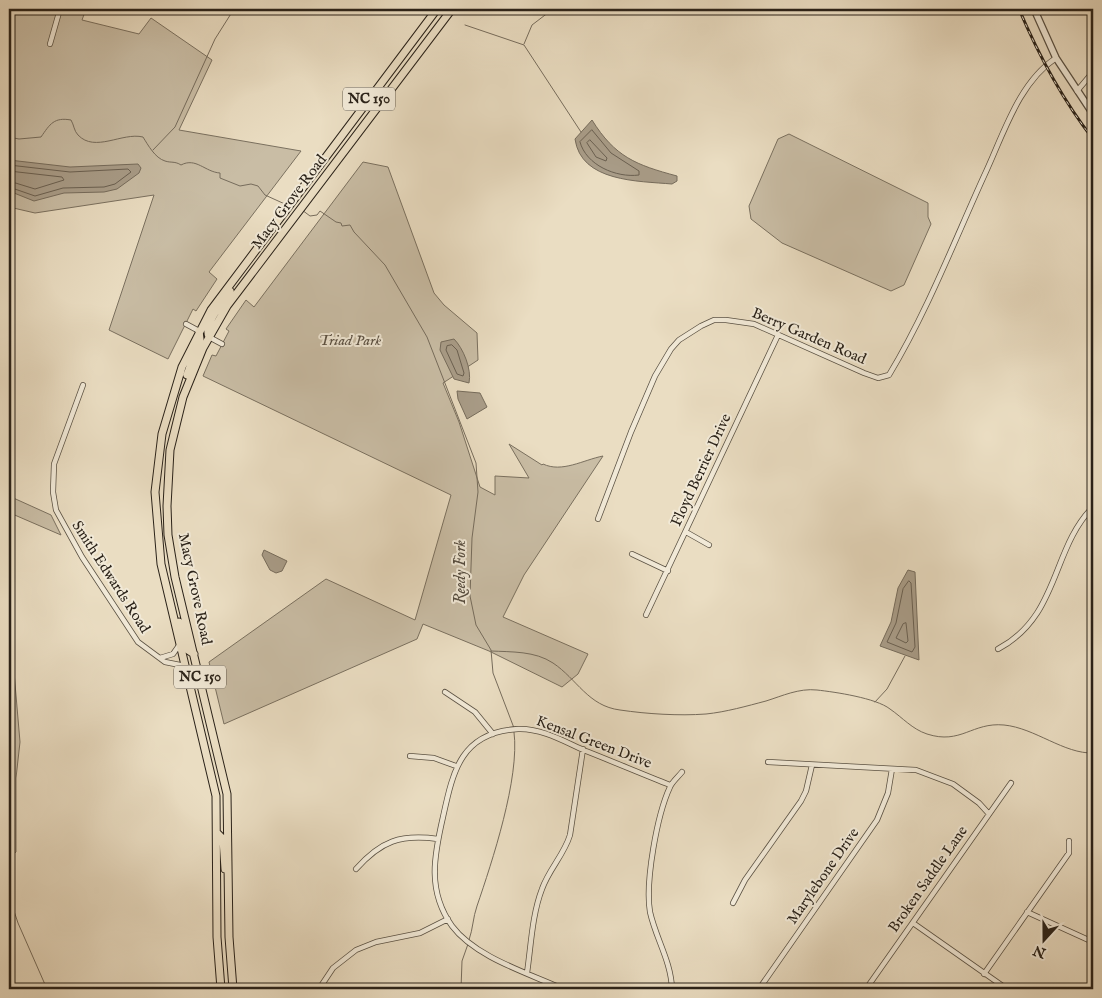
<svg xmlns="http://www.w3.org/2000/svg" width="1102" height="998" font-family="'IM FELL English',serif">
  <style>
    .green { fill: #c9bda5; stroke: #7a705f }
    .water { fill: #a99d89; stroke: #766c5c }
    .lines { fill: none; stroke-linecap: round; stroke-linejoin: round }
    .shore { stroke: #6a6051; stroke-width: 1 }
    .stream { stroke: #766c5c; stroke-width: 1 }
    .minor-casing { stroke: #5a5143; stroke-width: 6 }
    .tertiary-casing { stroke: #5a5143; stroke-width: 8 }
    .primary-casing { stroke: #2a2219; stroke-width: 9 }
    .minor { stroke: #f1e9d7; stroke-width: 4.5 }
    .tertiary { stroke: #f1e9d7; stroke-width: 5.5 }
    .primary { stroke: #eaddc2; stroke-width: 7 }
    .rail-casing { stroke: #2a2219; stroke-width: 3 }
    .rail { stroke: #f1e9d7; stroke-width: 1; stroke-dasharray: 4; stroke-linecap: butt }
    .labels { text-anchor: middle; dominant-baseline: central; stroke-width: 4; stroke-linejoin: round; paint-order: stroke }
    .shield { fill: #f1e9d7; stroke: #665e52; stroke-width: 1 }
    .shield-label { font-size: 14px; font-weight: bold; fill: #2a2219 }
    .street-label { font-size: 15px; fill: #2a2219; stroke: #f1e9d7 }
    .park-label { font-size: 15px; font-style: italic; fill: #5a5043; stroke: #f1e9d7 }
    .water-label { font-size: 16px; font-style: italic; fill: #564d40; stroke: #f1e9d7 }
  </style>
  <rect width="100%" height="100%" fill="#eaddc2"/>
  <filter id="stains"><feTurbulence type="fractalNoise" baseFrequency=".004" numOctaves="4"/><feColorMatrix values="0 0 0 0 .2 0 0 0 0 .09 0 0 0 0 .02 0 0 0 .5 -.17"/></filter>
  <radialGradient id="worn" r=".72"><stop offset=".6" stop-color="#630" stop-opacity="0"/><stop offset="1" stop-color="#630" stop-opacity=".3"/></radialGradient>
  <path class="green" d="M9,9H86L82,20L139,34L151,18L212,60L179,130L301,151L209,272L217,279L196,311L193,309L168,359L109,330L154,195L35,213L9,207Z
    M789,134L928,203V217L931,224L904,285L891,291L782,243L751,219L749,206L778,139Z
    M363,162L388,167L434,293L444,305L477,333L478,360L443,383L459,422L480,487L495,495V476L529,478L509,444L542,465L543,464C562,473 583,460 603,456L524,575L503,617L588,654L578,674L562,687L489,651L423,624L417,639L224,724L209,662L326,579L415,620L451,495L203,376L212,355L216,356L229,331L226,329L246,300L254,307Z
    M9,496L51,515L61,535L10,513L9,536Z
    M9,656L14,672L20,742L16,778V852L9,858Z"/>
  <path class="water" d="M592,120C615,157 636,165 677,176V181L672,184C638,181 581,182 575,139Z
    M9,160L70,167L138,164L141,168L139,173L117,189L104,192L64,193L34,201L9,191Z
    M454,339C463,348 472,369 469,383L454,379L440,350L441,342Z
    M457,391L480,393L487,407L467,419L458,399Z
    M264,550L287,561L282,571L276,573L270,570L262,555Z
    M908,570L915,572L919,660L880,646L891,622L898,588Z"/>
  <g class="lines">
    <path class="shore" d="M592,130L611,153L639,171V175C616,178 586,165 580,142Z
      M590,140L607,158L606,161L596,157L587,143Z
      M9,165L70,172L128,169L131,172L115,184L104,187L63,188L35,196L9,187
      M9,171L62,177L64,180L35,189L9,181
      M452,345L457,350L464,373L463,376L457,374L446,350L447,346Z
      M909,581L911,583L915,647L912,652L887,642L896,623L903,589Z
      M906,623L908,641L906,643L896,638L903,624Z"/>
    <path class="stream" d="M465,25L524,45L581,132
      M524,44L532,25L553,9
      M9,137L19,139L41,137C50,124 54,117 71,120C74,125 74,131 78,135C95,153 122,132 143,137C148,145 155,158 165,161C171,163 175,161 181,165C196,157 205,172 220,173V178L240,186L251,184L258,186L265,195L287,205
      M153,150L175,127L215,39L234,9
      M302,210L310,216L317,215L320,211L336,222L341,223L342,226L350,225L354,232L385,265L427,337L476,463L478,492L472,538L470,596L476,625L491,650L493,673L514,728
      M491,651C512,652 535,651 553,663C577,679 588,706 620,710C647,714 679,716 706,714C726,712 747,706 766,701C782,696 799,688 817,690C835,692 876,698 890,709C903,718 912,729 927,734C961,745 972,722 1004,725C1035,728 1064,754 1093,753
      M875,702L887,689L905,656
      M9,762V787
      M9,877L12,885V905L18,923L47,989
      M469,940C473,929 473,917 477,906C492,862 520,778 514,732
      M461,989L462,961L468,944"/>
    <g class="minor-casing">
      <path id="minor" d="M50,44L60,9
        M1077,91L1093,72
        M186,324L199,331
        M209,337L222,344
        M83,385L54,464L53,492L56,510L82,557L138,642L165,662L185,666
        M598,519L631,432L655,376L671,349L679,340L701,326L714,320H726L754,324L864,373L878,378L889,375C927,312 954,242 984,176C1003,136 1018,83 1056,58
        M686,532L709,545
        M632,554L668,571
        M646,615L778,335
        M998,649C1060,616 1051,549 1093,507
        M160,658L173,654L180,644
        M445,692L475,712L493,734
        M410,756L434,758L456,766
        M768,762L916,770L953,784L979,803L989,814
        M356,869C381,841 400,834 438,839
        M733,903L745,880L801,801L806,791L812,765
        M1027,912L1093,942
        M913,923L1007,989
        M527,973C531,946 532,915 542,889C549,869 564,855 570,835L583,749
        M984,974L1069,853V841
        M319,989L333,968L356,950L376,942L420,933L448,919
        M563,989C528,973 475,957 452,926C427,891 434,856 443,817C453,771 461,732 518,729C542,728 565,742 586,751C614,762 642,774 670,785
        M672,989C671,961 656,939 650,912C645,882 657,815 670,787C672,782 678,777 682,772
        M759,989L877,820L888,793L892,769
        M866,989L1011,783"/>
    </g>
    <g class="tertiary-casing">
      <path id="tertiary" d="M1034,9L1056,58L1093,114"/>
    </g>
    <g class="primary-casing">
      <path id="primary" d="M209,337C203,324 223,302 230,291
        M187,375L200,339L199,331
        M179,622L188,650L194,654
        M218,834L223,839L225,869
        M221,989L217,937L216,796L161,564L155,492L162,434L182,367L211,310L437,9
        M233,989L229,937L227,794L175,577L168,535L167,506L170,450L183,397L203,348L227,306L452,9"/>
    </g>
    <use href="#minor" class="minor"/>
    <use href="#tertiary" class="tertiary"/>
    <use href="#primary" class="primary"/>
    <g class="rail-casing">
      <path id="rail" d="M1019,9C1039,56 1062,99 1093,139"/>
    </g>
    <use href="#rail" class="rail"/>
  </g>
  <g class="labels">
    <g class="shield">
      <rect x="343" y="87.5" width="52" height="23" rx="4"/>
      <rect x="174" y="665.5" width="52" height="23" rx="4"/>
    </g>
    <g class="shield-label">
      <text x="369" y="99">NC 150</text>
      <text x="200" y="677">NC 150</text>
    </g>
    <g class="street-label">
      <text transform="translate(289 202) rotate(-53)">Macy Grove Road</text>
      <text transform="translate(809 336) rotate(23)">Berry Garden Road</text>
      <text transform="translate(701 470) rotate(-65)">Floyd Berrier Drive</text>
      <text transform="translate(111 577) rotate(57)">Smith Edwards Road</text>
      <text transform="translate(195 589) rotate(78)">Macy Grove Road</text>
      <text transform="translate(594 742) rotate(21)">Kensal Green Drive</text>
      <text transform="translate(823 876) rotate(-55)">Marylebone Drive</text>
      <text transform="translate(928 879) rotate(-55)">Broken Saddle Lane</text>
    </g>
    <g class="park-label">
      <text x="350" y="340">Triad Park</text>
    </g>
    <g class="water-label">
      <text transform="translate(461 572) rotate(-90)">Reedy Fork</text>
    </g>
  </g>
  <rect width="1102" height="998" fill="none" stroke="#eaddc2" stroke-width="30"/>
  <rect x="10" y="10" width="1082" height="978" fill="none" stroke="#2a2219" stroke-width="2.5"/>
  <rect x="15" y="15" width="1072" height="968" fill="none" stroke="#2a2219"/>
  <g transform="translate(1044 940) rotate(201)" stroke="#f1e9d7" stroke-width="4" paint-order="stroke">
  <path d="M0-4L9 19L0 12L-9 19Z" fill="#2a2219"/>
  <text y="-8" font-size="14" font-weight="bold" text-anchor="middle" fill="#2a2219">N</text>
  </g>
  <rect width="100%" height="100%" filter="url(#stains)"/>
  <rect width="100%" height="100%" fill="url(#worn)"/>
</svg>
